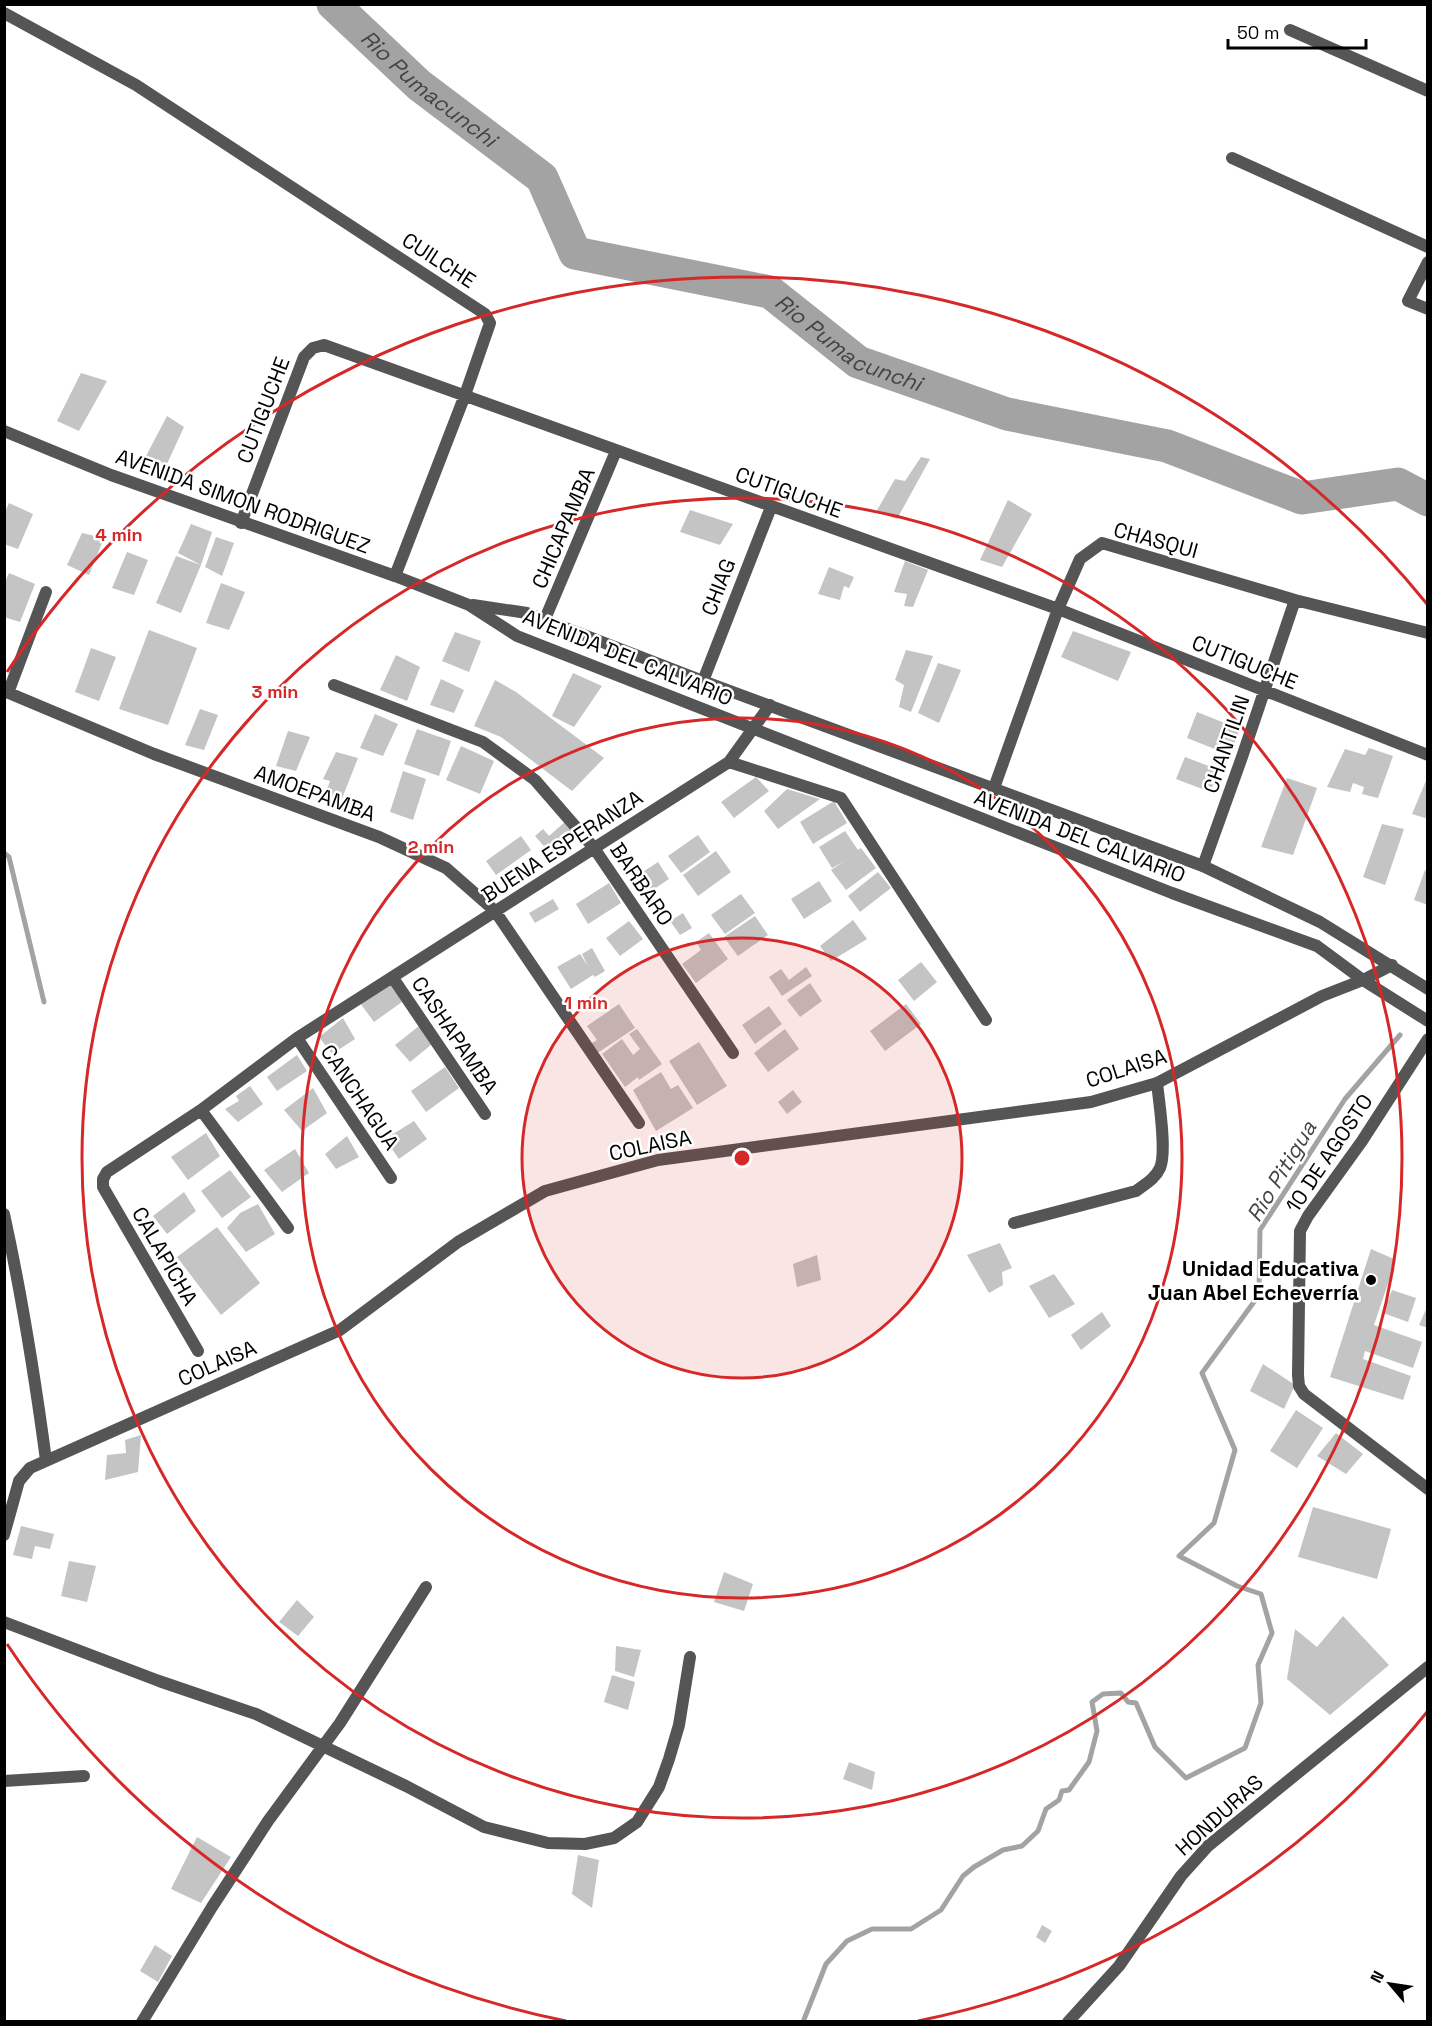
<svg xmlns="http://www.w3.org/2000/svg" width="1432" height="2026" font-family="'Space Grotesk',sans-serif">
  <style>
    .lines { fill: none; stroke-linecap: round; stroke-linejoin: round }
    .stream { stroke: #a3a3a3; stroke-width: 5 }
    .river { stroke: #a3a3a3; stroke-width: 33 }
    .building { fill: #c4c4c4 }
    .minor { stroke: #555; stroke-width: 12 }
    .tertiary { stroke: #555; stroke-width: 12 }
    .ring { fill: none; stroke: #d62828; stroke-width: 3 }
    .poi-dot { fill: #000; stroke: #fff; stroke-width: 2 }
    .labels { text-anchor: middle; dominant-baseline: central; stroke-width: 5; stroke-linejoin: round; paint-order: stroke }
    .street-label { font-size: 21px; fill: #000; stroke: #fff }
    .poi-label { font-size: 21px; font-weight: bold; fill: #000; stroke: #fff; text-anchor: end }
    .water-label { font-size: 22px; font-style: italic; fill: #444; stroke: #fff }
    .centre { fill: #d62828; stroke: #fff; stroke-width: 3 }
    .ring-label { font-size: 18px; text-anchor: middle; font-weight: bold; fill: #d62828; stroke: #fff; stroke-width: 5; stroke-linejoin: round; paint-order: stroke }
  </style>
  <rect width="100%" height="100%" fill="#fff"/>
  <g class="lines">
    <path class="stream" d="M4,853L9,857L44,1002
      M803,2022L826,1964L847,1941L872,1929H911L941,1910L963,1876L974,1867L1003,1850L1022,1846L1038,1831L1046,1809L1059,1800L1062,1791L1069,1790L1089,1762L1097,1731L1092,1702L1103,1694L1121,1693L1128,1702L1136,1703L1155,1747L1186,1778L1245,1748L1261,1703L1258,1665L1272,1633L1261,1594L1237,1586L1179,1556L1214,1523L1235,1450L1202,1373L1259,1295L1260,1230L1345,1099L1400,1035"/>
    <path class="river" id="s1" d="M333,4L419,85L542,178L575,253L770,292L858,362L1007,414L1167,446L1302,498L1398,484L1428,500"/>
  </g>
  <path class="building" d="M81,373L107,381L79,431L57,421Z
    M167,416L184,427L166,466L146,456Z
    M921,457L930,459L897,519L876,512L895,479L905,481Z
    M1008,500L1032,514L1002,567L980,560Z
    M9,503L33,514L18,549L4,544V514Z
    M690,510L733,524L720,545L680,532Z
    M191,524L212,532L201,565L178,553Z
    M82,533L104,538L89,575L67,565Z
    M216,537L234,543L222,576L205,567Z
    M127,552L148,560L134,595L112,588Z
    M176,556L201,565L181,613L156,603Z
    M905,561L928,570L913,607L904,606L907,594L894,592Z
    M829,567L854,577L849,588L844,586L840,600L818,594Z
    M9,573L35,584L20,622L4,617V584Z
    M221,583L245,592L229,630L206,623Z
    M149,630L197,648L168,725L119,709Z
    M1073,631L1131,652L1118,681L1061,657Z
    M455,632L481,641L469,672L442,661Z
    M91,648L116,657L99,701L75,692Z
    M906,650L933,656L911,712L899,707L904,685L895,680Z
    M396,655L420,667L407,701L380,690Z
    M938,663L961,670L939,723L918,713Z
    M573,673L602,686L574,727L552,716Z
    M441,679L464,690L454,713L430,705Z
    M495,680L516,692L604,758L572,791L501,737L474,726Z
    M200,709L218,715L204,750L185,745Z
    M1197,712L1240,729L1230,755L1187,738Z
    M375,714L398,724L383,756L360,748Z
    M417,729L451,741L439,776L404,764Z
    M288,731L310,737L296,771L276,766Z
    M461,746L494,761L480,794L446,780Z
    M1369,748L1393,756L1378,798L1362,794L1364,787L1353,783L1350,792L1327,787L1345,749L1365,755Z
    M336,752L358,758L341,801L325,795L330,781L323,779Z
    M1185,757L1219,770L1210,792L1176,779Z
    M403,771L426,779L413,820L390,812Z
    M1428,776V819L1412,814Z
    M756,777L769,791L734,818L721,802Z
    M1287,778L1317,788L1293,855L1261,847Z
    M787,789L820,799L778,829L764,811Z
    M834,801L847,823L813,844L800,822Z
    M566,821L576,832L551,854L535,836L543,829L549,836Z
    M1382,824L1404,829L1385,885L1363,877Z
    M845,831L858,850L861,848L876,868L846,890L831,870L843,862L832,868L819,847Z
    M698,835L710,852L681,873L668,856Z
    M521,836L531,850L496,875L486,861Z
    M716,851L731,872L698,896L683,875Z
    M658,862L669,879L641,898L629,881Z
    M1425,870L1428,871V905L1414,900Z
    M878,872L891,888L860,912L848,896Z
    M819,881L832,901L804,919L791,899Z
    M609,883L621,903L588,924L576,904Z
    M741,894L755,913L725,934L711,915Z
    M553,899L559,909L535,923L529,913Z
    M683,913L692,928L680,935L670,921Z
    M755,916L768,935L738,956L724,937Z
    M853,920L867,939L831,961L820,946Z
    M629,921L643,939L620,956L606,938Z
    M709,933L728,959L696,983L682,964L701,950L696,942Z
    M592,948L605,971L595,977L593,975L571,989L557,967L580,954L588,966L582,954Z
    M921,962L937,982L914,1001L898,980Z
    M806,967L812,976L782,996L769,977L781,969L789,980Z
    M390,983L402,1002L374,1022L360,1003Z
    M810,983L822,1001L800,1017L787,1000Z
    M619,1004L635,1028L596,1054L590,1044L597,1040L587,1026Z
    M906,1004L921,1024L885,1051L870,1031Z
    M769,1006L782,1024L755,1044L742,1025Z
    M343,1018L355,1039L332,1054L319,1037Z
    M419,1026L431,1045L410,1062L395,1045Z
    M637,1029L662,1064L639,1080L638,1077L625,1087L602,1054L622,1039L633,1055L640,1049L629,1034Z
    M785,1029L799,1049L768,1072L754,1053Z
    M699,1042L727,1086L697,1105L669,1061Z
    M297,1055L307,1071L277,1091L267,1077Z
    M445,1067L459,1088L426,1112L411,1091Z
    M661,1072L671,1089L678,1085L693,1108L656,1131L633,1090Z
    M250,1086L263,1104L238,1122L225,1109L239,1101L236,1096Z
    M313,1088L327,1113L302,1131L284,1110Z
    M793,1090L802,1102L787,1114L778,1102Z
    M414,1121L427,1139L399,1159L385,1139Z
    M206,1133L220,1156L188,1180L171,1157Z
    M347,1136L359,1157L336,1169L325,1154Z
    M295,1149L309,1173L282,1192L264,1170Z
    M230,1170L251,1197L222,1218L201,1191Z
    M184,1192L196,1211L167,1234L153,1216Z
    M258,1204L275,1234L246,1252L227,1228L240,1213Z
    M217,1227L260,1283L221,1315L177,1257Z
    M1000,1243L1012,1268L1002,1272L1003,1285L989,1293L967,1255Z
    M1371,1249L1396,1260L1374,1325L1422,1342L1413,1368L1365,1351L1363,1359L1411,1376L1403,1400L1330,1377Z
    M817,1255L821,1280L797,1287L793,1264Z
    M1054,1274L1075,1304L1049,1318L1029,1286Z
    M1392,1290L1416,1298L1408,1322L1383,1313Z
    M1428,1305V1328L1419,1325Z
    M1102,1312L1111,1326L1081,1350L1071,1335Z
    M1263,1364L1295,1385L1284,1409L1250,1391Z
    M1296,1410L1323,1428L1297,1468L1270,1451Z
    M1336,1433L1363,1454L1346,1474L1317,1456Z
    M141,1435L138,1472L105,1480L107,1455L126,1453L125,1440Z
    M1313,1507L1391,1529L1377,1579L1298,1557Z
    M21,1526L54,1534L50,1549L35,1546L32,1559L13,1555Z
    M69,1561L96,1566L87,1602L61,1596Z
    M724,1572L753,1584L744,1611L714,1602Z
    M297,1600L314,1617L298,1636L279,1622Z
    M1343,1616L1389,1665L1330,1715L1287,1679L1295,1629L1317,1647Z
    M616,1646L641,1650L634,1677L615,1671Z
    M612,1675L635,1682L628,1710L604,1702Z
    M849,1762L875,1772L872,1790L843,1779Z
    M197,1837L231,1857L201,1903L171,1889Z
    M578,1855L599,1860L592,1908L572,1894Z
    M1042,1925L1052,1931L1045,1943L1036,1937Z
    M155,1945L172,1956L158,1982L140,1971Z"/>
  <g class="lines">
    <path class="minor" d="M4,13L136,85L485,314L490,323L465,395L395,576
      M1290,30L1428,91
      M1232,158L1428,247
      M1428,262L1408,301L1428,309
      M241,523L304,357L313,348L324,345L1058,609L1428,755
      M545,619L616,451
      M703,681L771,507
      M334,685L483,742L535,780L594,848L733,1053
      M4,691L154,754L379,837L446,868L495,911L639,1123
      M8,693L46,592
      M729,762L770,705
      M994,788L1058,609L1080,559L1102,543L1295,600L1428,633
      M1203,866L1242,757L1295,600
      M393,978L485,1114
      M297,1038L391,1178
      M1428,1039L1362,1141L1308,1216L1300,1231L1298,1375L1299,1386L1304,1394L1428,1489
      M201,1110L288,1228
      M4,1214C22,1296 35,1378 46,1460
      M1014,1223L1136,1191C1145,1184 1155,1179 1160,1168C1167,1152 1159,1102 1157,1083
      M198,1351L103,1187V1179L107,1172L201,1110L297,1038L729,762L841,798L986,1020
      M4,1622L159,1681L256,1714L406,1786L484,1827L548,1843L585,1844L614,1838L637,1822L659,1787L669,1759L679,1725L690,1657
      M4,1781L84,1776
      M142,2022L212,1907L268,1821L340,1723L426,1587
      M1068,2022L1119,1966L1181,1876L1208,1846L1428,1667"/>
    <path class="tertiary" d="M4,431L111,475L395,576L469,605L517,636L1172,893L1317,946L1363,980L1428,1021
      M473,605L527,613L703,681L1203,866L1320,922L1428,989
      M4,1535L19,1481L30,1468L340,1330L458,1242L545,1191L658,1160L1091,1102L1157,1083L1322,996L1363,980L1392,965"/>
  </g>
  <circle cx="742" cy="1158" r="220" fill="#d62828" fill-opacity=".12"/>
  <g class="ring">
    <circle cx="742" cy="1158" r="220"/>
    <circle cx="742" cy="1158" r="440"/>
    <circle cx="742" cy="1158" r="660"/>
    <path d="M1427 1712A881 881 0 0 1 918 2021M566 2021A881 881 0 0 1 7 1644M7 672A881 881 0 0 1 1427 604"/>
  </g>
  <circle class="poi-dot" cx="1371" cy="1280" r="6"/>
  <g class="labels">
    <g class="street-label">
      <text transform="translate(439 260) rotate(33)">CUILCHE</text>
      <text transform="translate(263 410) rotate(-69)">CUTIGUCHE</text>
      <text transform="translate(789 492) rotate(20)">CUTIGUCHE</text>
      <text transform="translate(243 501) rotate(20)">AVENIDA SIMON RODRIGUEZ</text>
      <text transform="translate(563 528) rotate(-67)">CHICAPAMBA</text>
      <text transform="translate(1156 540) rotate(15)">CHASQUI</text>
      <text transform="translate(718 587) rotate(-69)">CHIAG</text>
      <text transform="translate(628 657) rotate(22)">AVENIDA DEL CALVARIO</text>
      <text transform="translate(1245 662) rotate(22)">CUTIGUCHE</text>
      <text transform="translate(1226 744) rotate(-71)">CHANTILIN</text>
      <text transform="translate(315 793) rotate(20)">AMOEPAMBA</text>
      <text transform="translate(1080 836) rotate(21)">AVENIDA DEL CALVARIO</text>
      <text transform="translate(562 846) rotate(-33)">BUENA ESPERANZA</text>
      <text transform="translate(642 884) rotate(56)">BARBARO</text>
      <text transform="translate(455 1035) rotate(56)">CASHAPAMBA</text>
      <text transform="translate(1126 1068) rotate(-18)">COLAISA</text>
      <text transform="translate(360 1097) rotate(56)">CANCHAGUA</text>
      <text transform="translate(650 1145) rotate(-12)">COLAISA</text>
      <text transform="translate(1329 1153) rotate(-56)">10 DE AGOSTO</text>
      <text transform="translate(165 1256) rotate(60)">CALAPICHA</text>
      <text transform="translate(217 1363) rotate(-24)">COLAISA</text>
      <text transform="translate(1219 1815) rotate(-42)">HONDURAS</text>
    </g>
    <g class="poi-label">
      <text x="1359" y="1268">Unidad Educativa<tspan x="1359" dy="24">Juan Abel Echeverría</tspan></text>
    </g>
    <g class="water-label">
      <text stroke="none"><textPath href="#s1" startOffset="128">Rio Pumacunchi</textPath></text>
      <text stroke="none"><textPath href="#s1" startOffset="648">Rio Pumacunchi</textPath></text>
      <text transform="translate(1281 1171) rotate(-59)">Rio Pitigua</text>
    </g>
  </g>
  <circle cx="742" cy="1158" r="9" class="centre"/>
  <g class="ring-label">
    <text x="119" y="541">4 min</text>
    <text x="275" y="698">3 min</text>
    <text x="431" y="853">2 min</text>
    <text x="586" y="1009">1 min</text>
  </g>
  <rect width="1432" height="2026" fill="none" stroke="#000000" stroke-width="12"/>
  <g transform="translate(1390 1984) rotate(299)" stroke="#ffffff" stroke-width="4.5" paint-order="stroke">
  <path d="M0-4.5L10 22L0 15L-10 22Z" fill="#000000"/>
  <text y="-9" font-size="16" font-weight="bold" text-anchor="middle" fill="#000000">N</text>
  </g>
  <path d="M1228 39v9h138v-9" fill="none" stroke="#000000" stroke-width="3"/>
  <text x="1237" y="39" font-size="18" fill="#000000" stroke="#ffffff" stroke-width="4.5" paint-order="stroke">50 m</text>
</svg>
